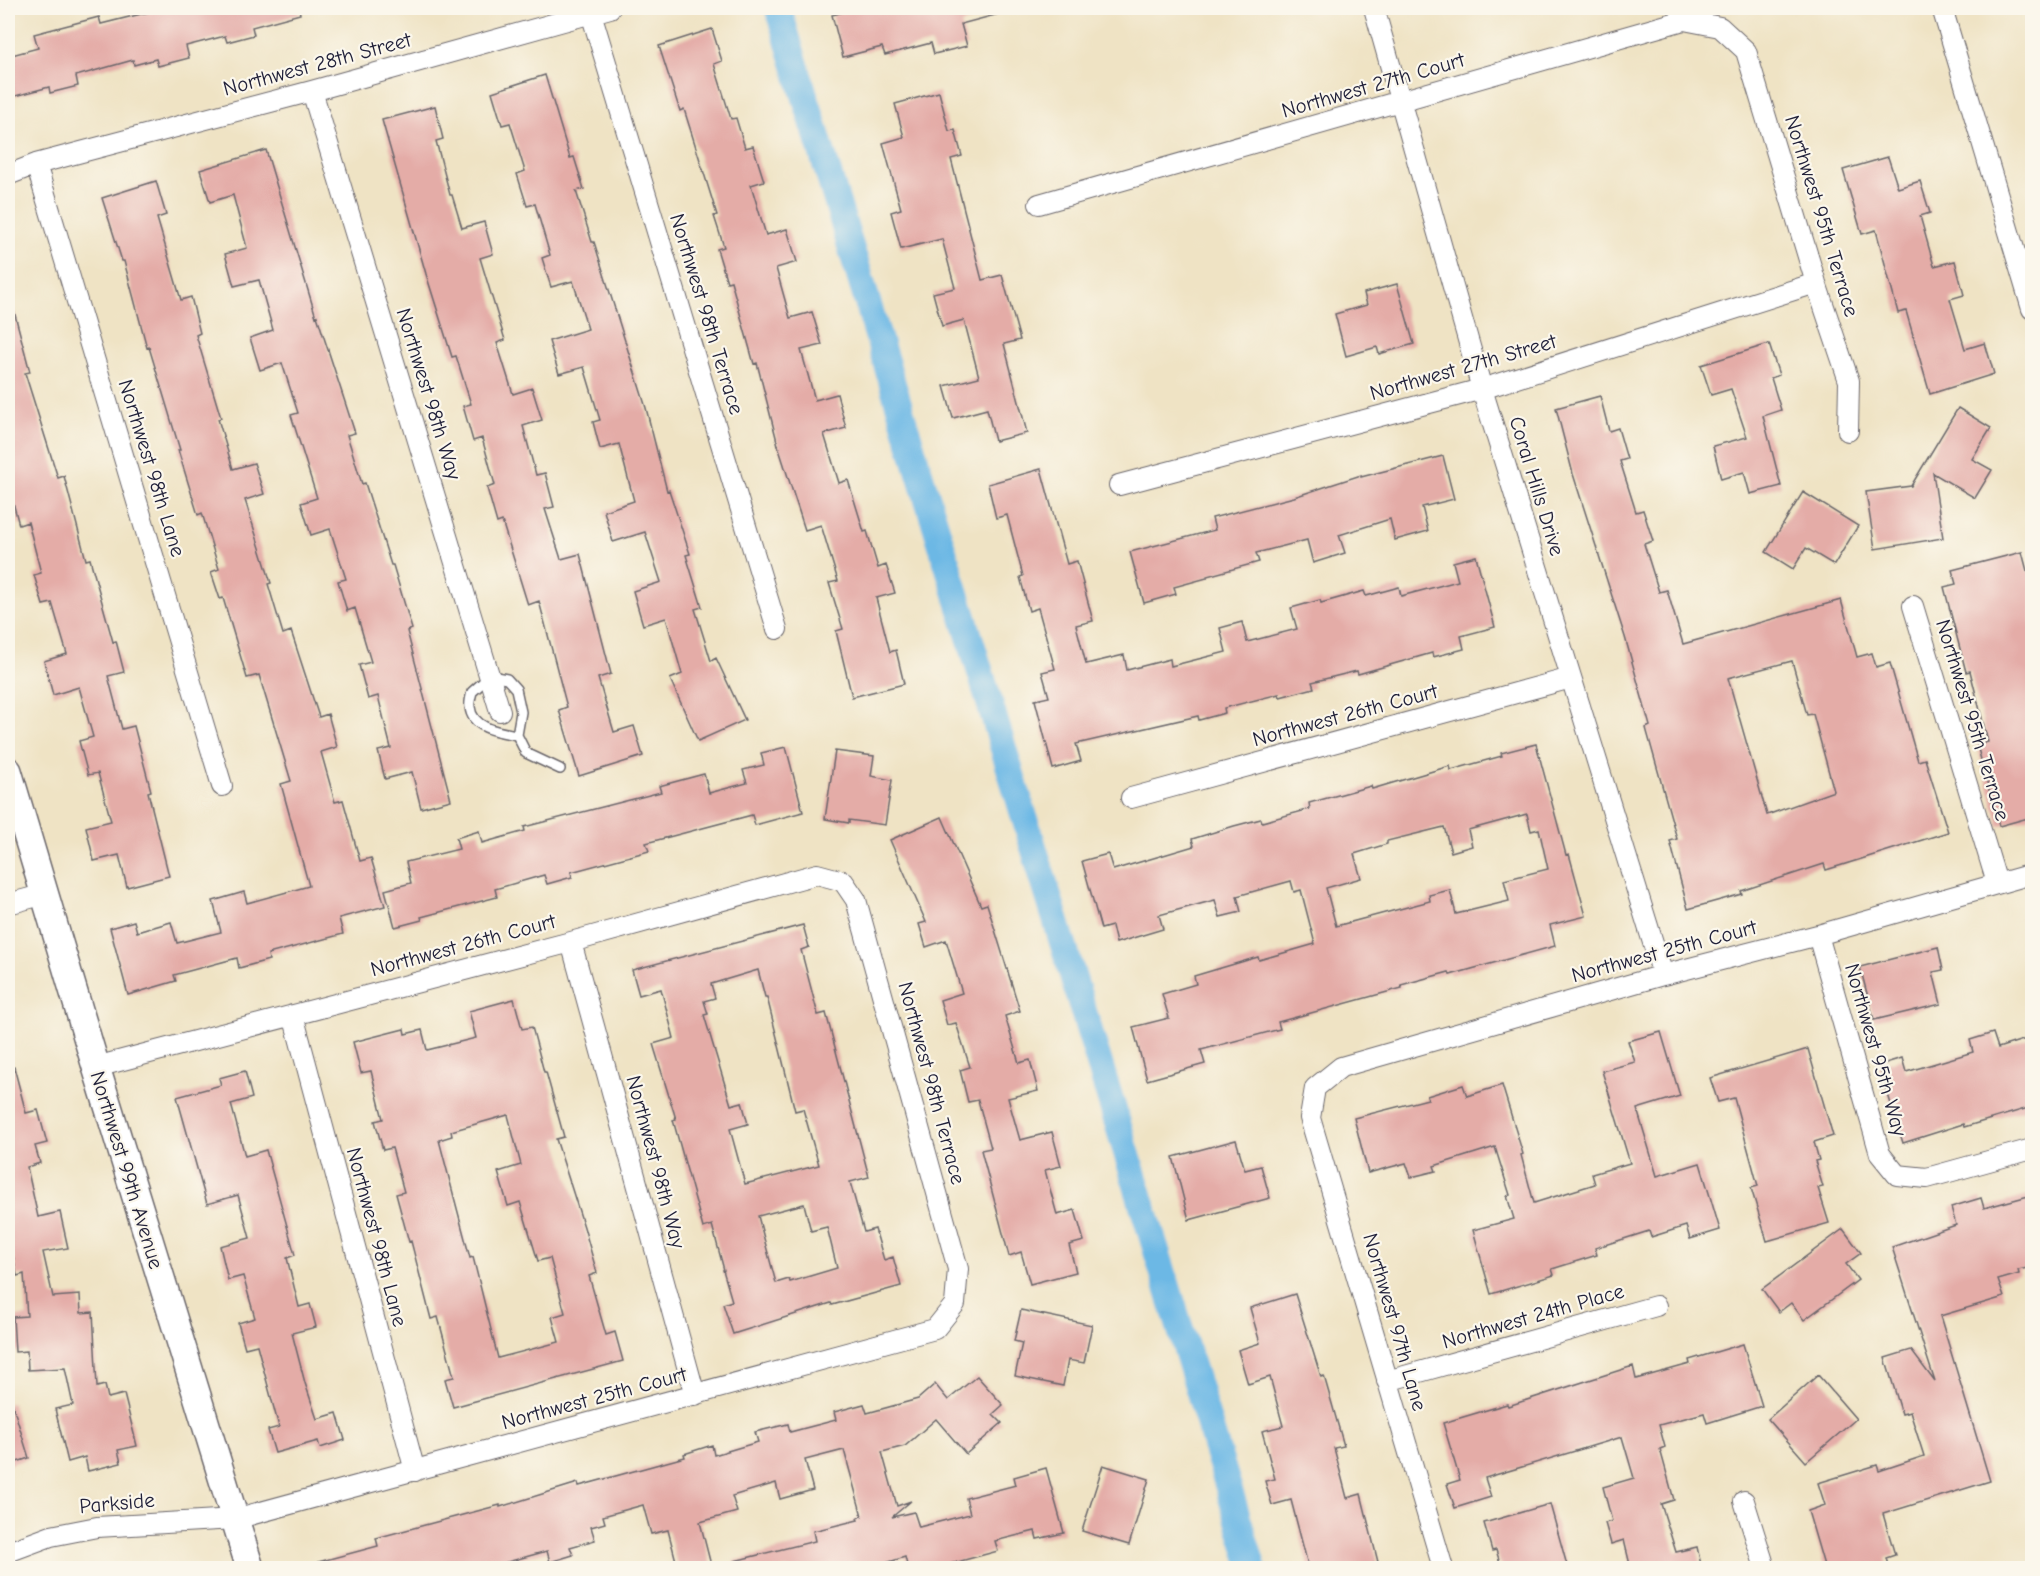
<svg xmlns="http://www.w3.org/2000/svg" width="2040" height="1576" font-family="'Comic Neue',sans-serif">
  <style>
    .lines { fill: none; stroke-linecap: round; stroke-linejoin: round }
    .canal { stroke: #6cb8e5; stroke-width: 27 }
    .building { fill: #e4aca7; fill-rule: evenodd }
    .lane-casing { stroke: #6a666b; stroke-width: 12 }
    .street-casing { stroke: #6a666b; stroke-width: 22 }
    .secondary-casing { stroke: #6a666b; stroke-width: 30 }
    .lane { stroke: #fff; stroke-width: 9 }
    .street { stroke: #fff; stroke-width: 20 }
    .secondary { stroke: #fff; stroke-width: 27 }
    .labels { text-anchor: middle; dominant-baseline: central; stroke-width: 4.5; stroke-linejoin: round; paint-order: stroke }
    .street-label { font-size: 21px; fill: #22223b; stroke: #fbf7ec }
  </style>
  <rect width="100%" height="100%" fill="#fbf7ec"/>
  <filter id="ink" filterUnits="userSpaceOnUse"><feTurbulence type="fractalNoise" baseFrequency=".0167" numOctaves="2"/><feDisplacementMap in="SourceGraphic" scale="12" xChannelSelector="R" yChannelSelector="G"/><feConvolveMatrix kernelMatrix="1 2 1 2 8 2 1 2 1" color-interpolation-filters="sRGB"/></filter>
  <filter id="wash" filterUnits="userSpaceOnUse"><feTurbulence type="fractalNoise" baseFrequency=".008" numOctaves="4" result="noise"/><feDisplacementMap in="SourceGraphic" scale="24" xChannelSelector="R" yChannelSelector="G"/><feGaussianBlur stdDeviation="1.35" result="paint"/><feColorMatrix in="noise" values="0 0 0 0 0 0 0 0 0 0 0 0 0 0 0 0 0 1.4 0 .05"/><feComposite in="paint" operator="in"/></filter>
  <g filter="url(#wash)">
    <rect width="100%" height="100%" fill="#efe3c4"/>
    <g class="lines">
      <path class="canal" d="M778,8L1253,1568"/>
    </g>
    <g id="blocks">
      <path class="building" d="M165,8H299L300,14L252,27L254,35L227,42L225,36L186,46L189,58L158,66L156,59L134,65L133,60L76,76L78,86L50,93L49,87L8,98V56L38,48L34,34L99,17L101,24Z
        M859,8H998L999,14L961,24L967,46L934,54L931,43L885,55L882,47L843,57L832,15Z
        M712,29L722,61L714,64L731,119L736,118L745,148L753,146L764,181L751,185L766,235L787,229L797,262L776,268L790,318L812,312L822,345L801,350L815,400L837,394L846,428L824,434L839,483L848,480L864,532L867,531L878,568L886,565L895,593L876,598L890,652L896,650L904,684L852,697L836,631L843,629L829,583L838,581L821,525L805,530L779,449L757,363L754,364L731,281L727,282L717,249L724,247L714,216L717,215L684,109L680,111L659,46Z
        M545,75L570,158L574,157L584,189L576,191L592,242H594L646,408L667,491L669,490L690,554L686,555L702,607L695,609L711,661L716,658L745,720L698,741L670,679L682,674L666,618L643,625L633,591L661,582L645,532L613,542L604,511L634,501L619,444L600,449L593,422L600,420L584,367L559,374L549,341L588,329L573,281L551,287L542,258L550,255L535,204L527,206L517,174L525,171L510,123L502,125L492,92Z
        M939,92L949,131L955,130L962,156L951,159L982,280L1002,275L1020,340L1004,344L1027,433L995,441L987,409L953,418L944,386L979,377L964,320L942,326L933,293L955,288L942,239L901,249L891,212L901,209L883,143L904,137L895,104Z
        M435,106L443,139L436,141L450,195H452L462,228L484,222L493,254L480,258L505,340L497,343L513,394L532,388L542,420L523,426L536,475L545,473L554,507L545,509L561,559L580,554L611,674L598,678L614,732L634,726L643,756L579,776L559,710L567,707L539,601L528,605L502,521L497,523L487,488L495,485L482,438L473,441L463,406L471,404L456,356L452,357L426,274L382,120Z
        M266,150L316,317L317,316L355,433L347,435L362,484L365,483L391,565H393L412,629L407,631L451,800L421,808L412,772L385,779L378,751L391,748L378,696L368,699L359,665L371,662L355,608L347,611L338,581L346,579L330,529L311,535L301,503L317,498L291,415L298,413L282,363L260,370L250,338L273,330L259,280L234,286L225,254L247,248L233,195L210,202L200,170Z
        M1888,157L1898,188L1920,181L1930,213L1920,216L1934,266L1955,261L1964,295L1950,299L1965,349L1985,343L1994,374L1930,394L1906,311L1898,313L1876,230L1862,234L1843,170Z
        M156,181L166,215L157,218L181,300L191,297L200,333L196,335L221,418L218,419L233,469L254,463L264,494L245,500L271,583L268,584L283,634L291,631L319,717L328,714L337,747L321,752L335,802L343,800L360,861L371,858L385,906L339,918L343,934L268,954L269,960L239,968L237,958L174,975L176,981L128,995L110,928L134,921L137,932L171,922L177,943L221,932L213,901L244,892L247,903L309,886L281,784L291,781L259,675L247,678L223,598L220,599L211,572L219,569L202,513L198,515L178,450H180L149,347L147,348L124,261H122L102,198Z
        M1397,284L1414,344L1379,354L1377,347L1346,356L1335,314L1367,305L1364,293Z
        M14,311L30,372L25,373L58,478L64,476L86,560L90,559L113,642L116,641L124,672L108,676L122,729L134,726L151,791L148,792L169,876L127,887L119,855L94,861L86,827L111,821L98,773L88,775L79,741L93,737L79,687L53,695L44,661L67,654L52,603L43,605L34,575L41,573L28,522L19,525L8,483V312Z
        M1769,344L1779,375L1771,378L1781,410L1763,416L1781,486L1750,494L1744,472L1721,479L1713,446L1747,437L1731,389L1711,395L1701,365Z
        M1600,396L1609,431L1618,428L1627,459L1620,461L1636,512L1643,510L1653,541L1644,544L1659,592L1667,590L1683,644L1841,600L1857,657L1872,653L1876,667L1890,663L1918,761L1925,759L1948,832L1826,870L1824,864L1741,891L1742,894L1688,909L1670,841L1677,839L1646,728L1650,726L1625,637L1573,474L1556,408ZM1792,661L1807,715L1813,714L1834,791L1767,815L1728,678Z
        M1958,408L1991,428L1972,459L1992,470L1975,498L1933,473L1943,538L1875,549L1866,492L1911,486Z
        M1443,456L1454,499L1422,507L1428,531L1395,540L1390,519L1339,535L1345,553L1313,563L1307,540L1256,553L1259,562L1207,576V578L1174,587L1176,594L1144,603L1130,552L1215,530L1212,518L1294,497L1361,475V477Z
        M1041,469L1067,564L1077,561L1093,621L1076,625L1086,664L1124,655L1127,670L1170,659L1171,666L1226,652L1220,628L1242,622L1247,642L1297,629L1291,608L1320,600L1321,603L1364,591L1366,596L1399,587L1401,596L1458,581L1453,562L1476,556L1495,627L1461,636L1464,649L1433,657L1432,653L1358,674L1357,671L1312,682L1314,688L1280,697L1279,694L1224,708L1225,713L1199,720L1198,716L1076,744L1081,761L1053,769L1035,700L1049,697L1042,672L1055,669L1038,608L1029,611L1020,577L1023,576L1007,515L996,518L988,484Z
        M1803,492L1858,526L1834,565L1806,548L1793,569L1766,552Z
        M2022,552L2027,571L2032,570V817L1999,826L1977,745L1988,742L1970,671L1966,672L1944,587L1956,584L1952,570Z
        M1536,744L1566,855L1569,854L1586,916L1550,925L1555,946L1450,975L1449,972L1401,985L1402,988L1278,1022L1280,1029L1201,1050L1205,1064L1147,1080L1133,1027L1169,1018L1162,994L1196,984L1194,976L1258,957L1259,960L1315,944L1301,890L1294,892L1291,881L1237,896L1241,912L1220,917L1215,900L1159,915L1163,929L1116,943L1112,926L1101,929L1082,861L1108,854L1113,870L1194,846L1192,839L1234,826L1261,819L1262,822L1310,809L1309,803L1371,786L1372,789L1450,766L1451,770L1502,756L1501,753ZM1527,814L1531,831L1539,829L1548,869L1504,880L1509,901L1456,914L1450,890L1429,895L1430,901L1336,926L1326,888L1361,878L1354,854L1387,844V841L1444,827L1451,852L1472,846L1468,830Z
        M786,747L803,812L755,825L752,815L646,843L649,851L571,872L572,877L547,884L544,875L495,889L497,897L421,917L422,920L395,927L385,890L411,883L406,862L459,849L456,838L479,831L482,843L525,831L524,827L661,792L659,786L704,774L709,793L747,783L743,770L764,765L761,753Z
        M835,751L874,756L871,776L892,780L885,825L849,820V823L825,819Z
        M942,817L981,906L987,904L1020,1011L1005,1016L1019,1063L1030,1060L1038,1091L1008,1098L1020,1140L1052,1132L1061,1166L1045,1170L1057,1215L1075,1210L1084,1241L1069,1245L1076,1272L1030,1284L1021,1252L1009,1256L981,1150L991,1148L978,1100L968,1102L960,1070L970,1067L956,1023L947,1025L940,1000L962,993L946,940L926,947L919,924L926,922L890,840Z
        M803,925L809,947L801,950L818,1015L826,1013L869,1177L850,1182L864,1232L875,1229L884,1260L893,1257L901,1286L832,1305L831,1303L733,1334L723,1304L732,1301L723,1270H724L712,1225L703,1228L673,1120L676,1119L653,1044L674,1038L661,989L639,995L632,970ZM758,970L765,997H767L795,1111L803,1109L819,1165L745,1184L730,1129L748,1124L742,1102L731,1105L704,1015L708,1014L704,1001L715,998L711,984ZM804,1204L811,1231L827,1227L837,1268L790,1282L789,1279L776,1283L758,1216Z
        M1938,947L1943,970L1933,972L1941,1004L1874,1020L1860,967Z
        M514,999L522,1029L532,1027L544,1072H546L564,1137L556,1139L584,1227L597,1273L589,1276L606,1335L615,1332L623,1361L453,1407L445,1379L454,1377L438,1317L431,1319L411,1241L409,1242L396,1194L404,1192L392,1148L383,1150L375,1121L383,1119L371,1071L361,1073L353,1042L404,1029L405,1034L422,1030L427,1050L476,1038L469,1011ZM508,1115L521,1165L498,1172L508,1206L520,1202L538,1261L550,1258L565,1313L552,1317L559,1342L498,1358L473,1257L470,1258L439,1140L452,1136L451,1131Z
        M1661,1032L1680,1096L1637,1109L1652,1159L1657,1176L1700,1163L1720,1230L1690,1239L1686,1226L1651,1237L1649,1231L1595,1248L1597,1255L1552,1269L1554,1275L1491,1294L1473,1230L1514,1219L1507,1196L1510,1195L1495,1147L1434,1166L1436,1171L1411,1177L1406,1163L1368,1173L1354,1118L1428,1099L1427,1096L1463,1085L1467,1096L1502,1085L1523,1154L1521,1155L1534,1203L1595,1184L1592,1174L1630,1163L1602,1071L1635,1062L1628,1041Z
        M1993,1033L1998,1048L2032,1037V1107L1964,1127L1963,1124L1903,1143L1879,1065L1902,1058L1906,1072L1973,1052L1970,1040Z
        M1808,1049L1833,1136L1814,1142L1819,1160L1815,1161L1823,1187L1818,1188L1829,1223L1767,1241L1751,1188L1758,1186L1734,1098L1718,1102L1710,1078Z
        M14,1067L26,1113L38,1110L47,1143L35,1146L40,1163L27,1167L38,1217L60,1212L68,1248L43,1252L53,1297L80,1295L81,1313L93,1312L97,1387L105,1385L108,1398L124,1394L137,1446L118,1450L121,1463L88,1471L85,1457L68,1462L55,1409L73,1405L65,1368L28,1370L27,1351L15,1352L13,1317L27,1316L24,1274L17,1276L13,1255L8,1256V1068Z
        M245,1071L252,1098L231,1104L245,1156L266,1150L295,1255L287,1258L299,1307L310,1304L316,1327L292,1333L305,1383L317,1419L337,1413L345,1440L320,1448L318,1441L275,1453L268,1430L279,1427L257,1345L245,1348L238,1323L255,1318L243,1276L228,1280L220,1246L250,1238L238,1195L207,1204L177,1097L221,1085L219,1078Z
        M1236,1140L1245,1170L1261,1166L1270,1198L1189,1220L1173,1157Z
        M2032,1195V1267L2018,1270L2019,1274L1998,1280L2004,1297L1940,1316L1990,1481L1883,1514L1895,1555L1886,1558L1889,1569H1825L1808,1511L1825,1505L1818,1483L1877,1465L1879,1471L1924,1456L1910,1412L1902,1414L1885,1358L1911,1350L1935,1382L1892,1247L1956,1225L1951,1207L1981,1198L1984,1208Z
        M1843,1229L1861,1253L1846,1264L1858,1280L1804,1320L1791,1303L1779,1312L1762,1289Z
        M1295,1294L1321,1377L1324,1376L1344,1446L1334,1448L1347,1498L1361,1494L1378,1562L1355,1569H1309L1291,1500L1272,1505L1265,1481L1275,1479L1262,1431L1283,1426L1270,1377L1248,1384L1238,1350L1260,1343L1250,1308Z
        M1021,1310L1092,1325L1084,1363L1068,1360L1063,1386L1015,1376L1022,1343L1014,1341Z
        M1743,1344L1762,1406L1707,1423L1704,1413L1659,1425L1665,1447L1660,1449L1674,1500L1661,1504L1676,1552L1697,1547L1702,1569H1631L1624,1540L1611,1544L1605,1523L1612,1521L1603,1487L1634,1478L1622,1437L1485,1478L1491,1497L1455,1508L1447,1484L1460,1480L1443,1423L1507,1404L1508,1406L1633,1366L1636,1379L1690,1364L1689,1360Z
        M1818,1375L1856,1419L1806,1462L1768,1419Z
        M977,1376L1003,1405L993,1414L1002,1423L966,1454L936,1419L905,1446L882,1452L897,1506L911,1501L892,1517L914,1512L919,1527L970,1514L966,1498L1016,1485L1014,1477L1046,1468L1064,1533L1037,1539L1035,1531L995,1541L998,1551L931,1569H908L905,1557L867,1569H735L734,1561L815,1541L813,1531L858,1520L857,1518L862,1516L844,1450L805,1460L813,1490L780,1499L776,1483L732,1496L737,1512L700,1522L712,1569H678L668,1530L651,1534L643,1505L603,1516L605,1523L591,1527L595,1540L570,1547L573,1555L550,1562L547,1551L482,1569H319L318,1562L378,1546L376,1538L500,1505V1507L578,1483L579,1486L685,1457L684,1454L712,1445L714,1455L758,1442L755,1432L788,1424L790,1432L836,1420L834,1412L864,1404L867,1413L918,1399L935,1384L948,1400Z
        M12,1403L29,1458L8,1465V1404Z
        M1103,1465L1149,1479L1129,1545L1082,1531Z
        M1550,1504L1568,1569H1502L1496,1550L1492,1551L1484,1523Z"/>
    </g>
  </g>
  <g filter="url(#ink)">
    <use href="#blocks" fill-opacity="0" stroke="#6a666b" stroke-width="1.5"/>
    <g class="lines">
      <g class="lane-casing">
        <path id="lane" d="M517,735C500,732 472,729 470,707C469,703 471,696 472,692L490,676L507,679L516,689L521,712L517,735L526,753L560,769"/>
      </g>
      <g class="street-casing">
        <path id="street" d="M1374,8L1482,389L1663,975
          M1942,8L2032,309
          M591,13L777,629
          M312,91L500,711
          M36,164L222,786
          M8,175L36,164L312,91L610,8
          M1039,204L1684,20L1720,27L1746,51L1816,283L1849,381L1848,431
          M1119,485L1482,389L1816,283
          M1913,606L1997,883
          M1131,798L1571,678
          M8,904L45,894
          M1818,935L1880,1154L1897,1175L1927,1178L2032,1149
          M571,942L695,1395
          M293,1015L415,1471
          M1387,1381L1656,1306
          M1744,1501L1765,1568
          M8,1552L51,1536L97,1527L235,1519L935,1329L955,1304L958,1269L856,900L843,881L817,874L571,942L96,1067
          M1443,1568L1310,1118L1315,1088L1341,1067L1663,975L1818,935L2032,874"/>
      </g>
      <g class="secondary-casing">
        <path id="secondary" d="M8,771L96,1067L250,1568"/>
      </g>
      <use href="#lane" class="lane"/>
      <use href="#street" class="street"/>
      <use href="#secondary" class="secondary"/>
    </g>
  </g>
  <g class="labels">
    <g class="street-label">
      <text transform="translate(317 64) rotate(-15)">Northwest 28th Street</text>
      <text transform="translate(1373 85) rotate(-16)">Northwest 27th Court</text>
      <text transform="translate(1822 216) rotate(73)">Northwest 95th Terrace</text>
      <text transform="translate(707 314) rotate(73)">Northwest 98th Terrace</text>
      <text transform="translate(1463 367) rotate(-16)">Northwest 27th Street</text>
      <text transform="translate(429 394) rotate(73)">Northwest 98th Way</text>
      <text transform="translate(152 468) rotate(73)">Northwest 98th Lane</text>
      <text transform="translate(1537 486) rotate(73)">Coral Hills Drive</text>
      <text transform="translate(1345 715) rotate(-15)">Northwest 26th Court</text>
      <text transform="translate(1973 720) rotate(73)">Northwest 95th Terrace</text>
      <text transform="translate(463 945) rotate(-15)">Northwest 26th Court</text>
      <text transform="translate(1664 951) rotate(-15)">Northwest 25th Court</text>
      <text transform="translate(1876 1050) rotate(74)">Northwest 95th Way</text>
      <text transform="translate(932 1083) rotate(75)">Northwest 98th Terrace</text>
      <text transform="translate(656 1162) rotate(75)">Northwest 98th Way</text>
      <text transform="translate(127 1170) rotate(73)">Northwest 99th Avenue</text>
      <text transform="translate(377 1237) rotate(75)">Northwest 98th Lane</text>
      <text transform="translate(1533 1316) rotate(-16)">Northwest 24th Place</text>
      <text transform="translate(1395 1322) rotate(74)">Northwest 97th Lane</text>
      <text transform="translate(594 1398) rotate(-15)">Northwest 25th Court</text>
      <text transform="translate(117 1503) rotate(-5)">Parkside</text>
    </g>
  </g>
  <rect width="2040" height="1576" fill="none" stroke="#fbf7ec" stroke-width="30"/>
</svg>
